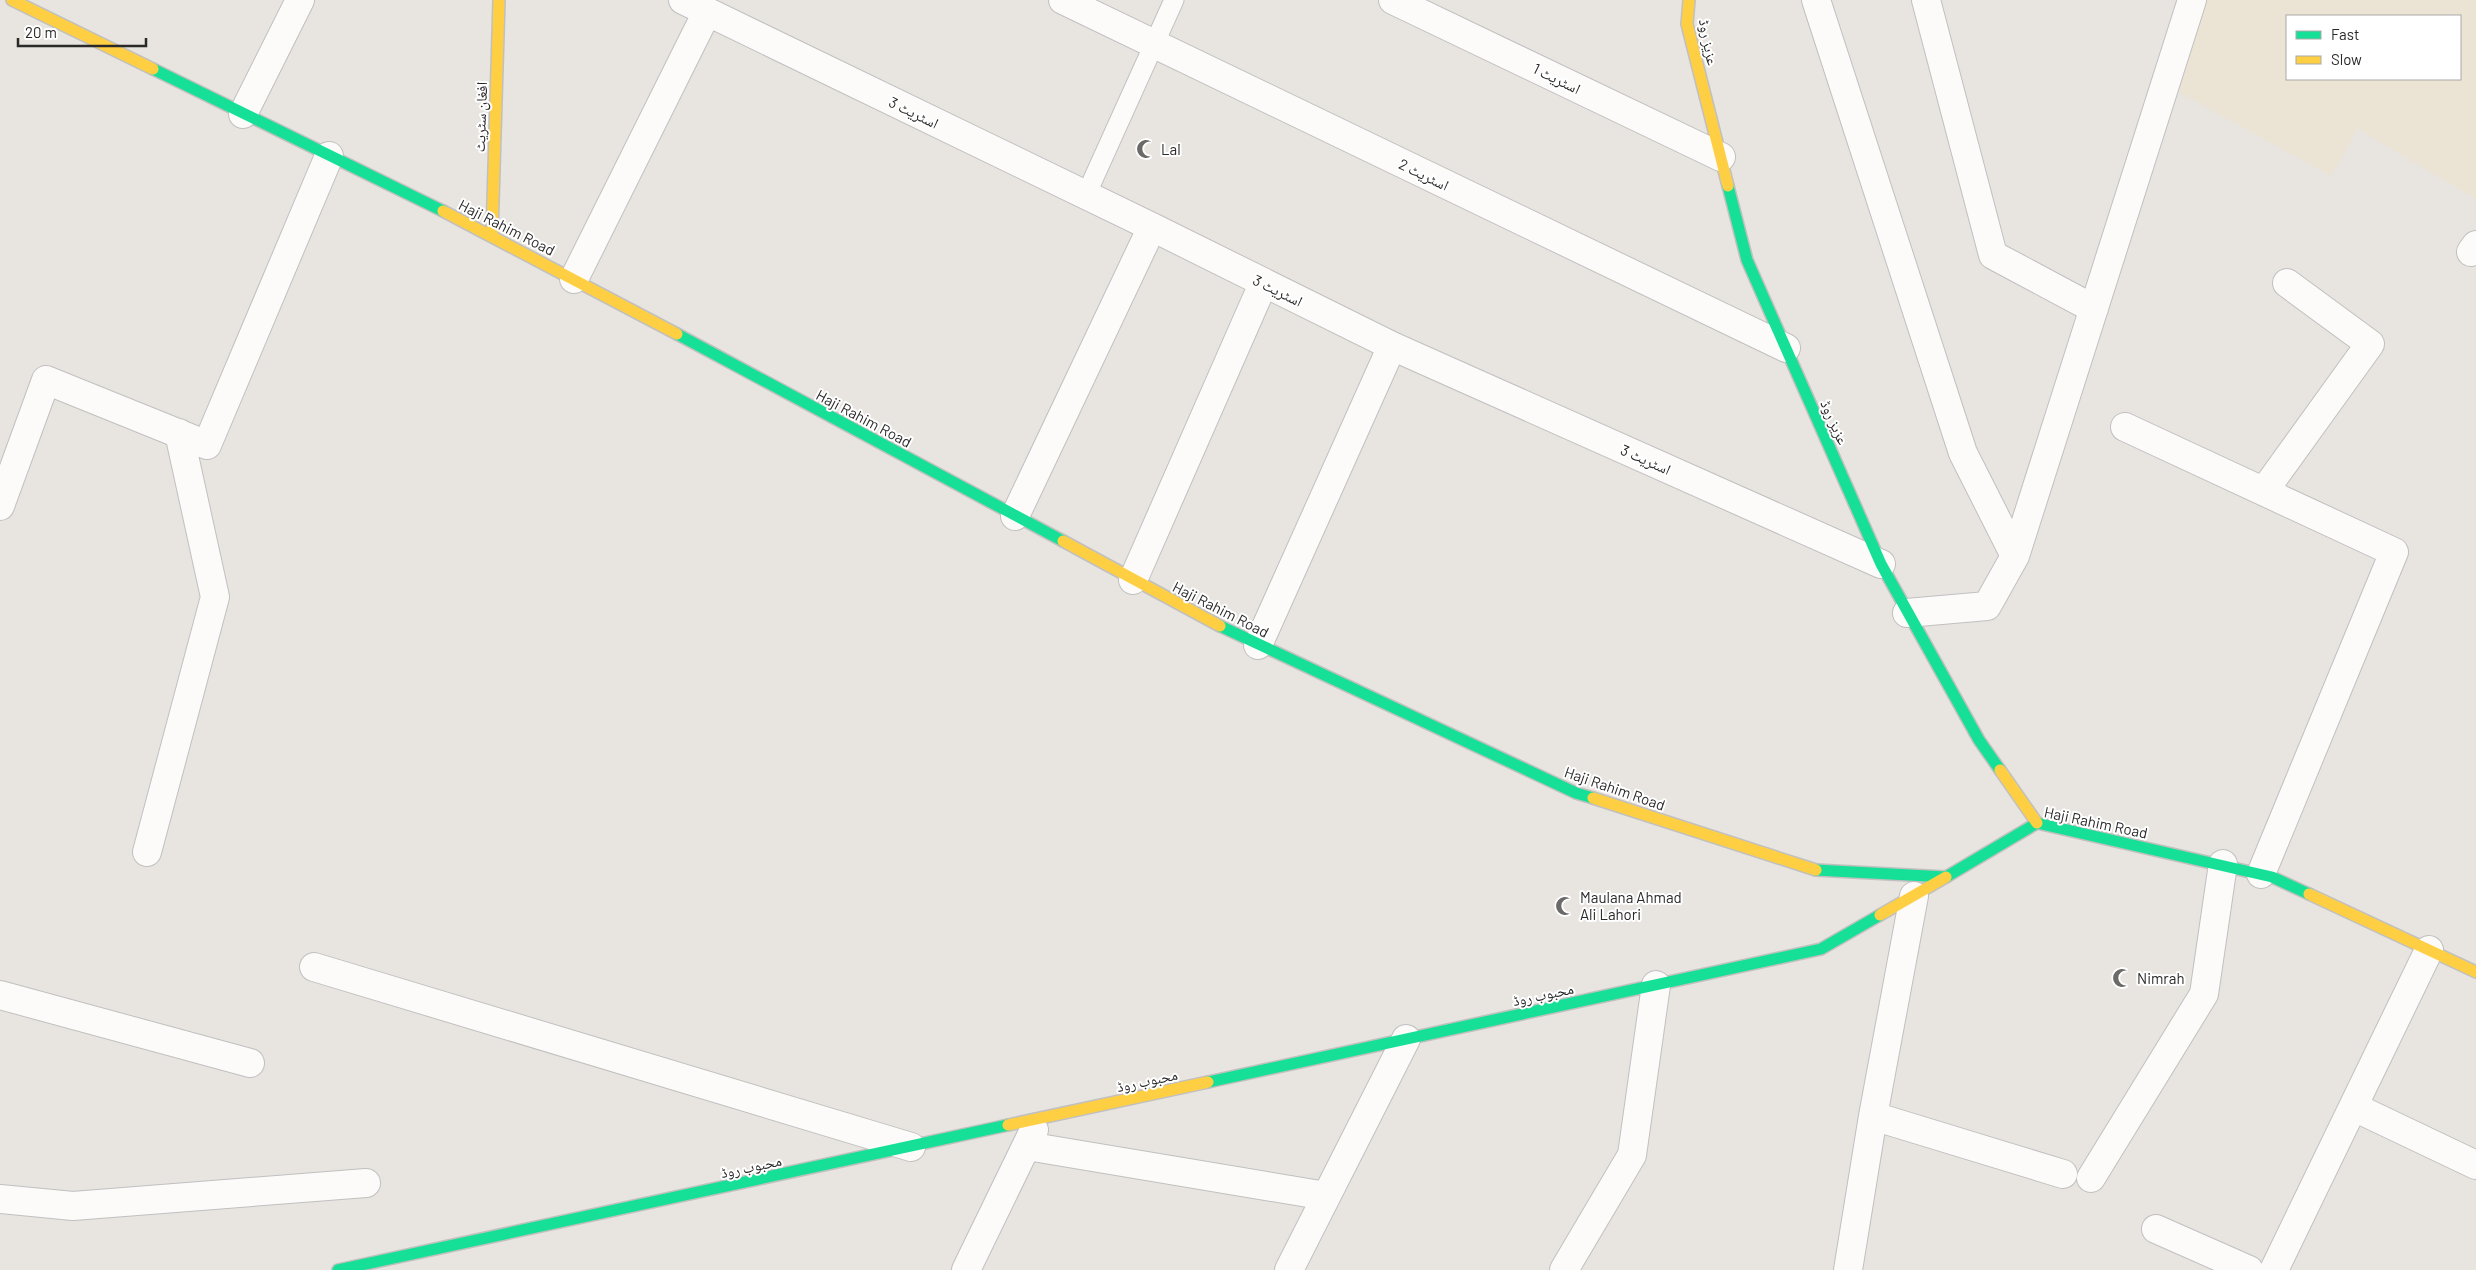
<svg xmlns="http://www.w3.org/2000/svg" width="2476" height="1270" font-family="Barlow,'Noto Naskh Arabic',sans-serif">
  <style>
    .education { fill: #ebe3d3; fill-rule: evenodd }
    .lines { fill: none; stroke-linecap: round; stroke-linejoin: round }
    .lane-casing { stroke: #c1c0c1; stroke-width: 21 }
    .street-casing { stroke: #c1c0c1; stroke-width: 30 }
    .fast-casing { stroke: #c1c0c1; stroke-width: 14 }
    .slow-casing { stroke: #c1c0c1; stroke-width: 14 }
    .lane { stroke: #fcfbfa; stroke-width: 19 }
    .street { stroke: #fcfbfa; stroke-width: 28 }
    .fast { stroke: #16e098; stroke-width: 11 }
    .slow { stroke: #ffcf43; stroke-width: 11 }
    .labels { text-anchor: middle; dominant-baseline: central; stroke-width: 4; stroke-linejoin: round; paint-order: stroke }
    .street-label { font-size: 15px; fill: #292929; stroke: #fff }
    .poi-label { font-size: 15px; fill: #292929; stroke: #fff; text-anchor: start }
  </style>
  <rect width="100%" height="100%" fill="#e8e4df"/>
  <path class="education" d="M2192,0H2476V199L2358,129L2331,176L2166,85ZM2287,16H2460V79H2287Z"/>
  <g class="lines">
    <g class="lane-casing">
      <path id="lane" d="M1086,195L1174,0"/>
    </g>
    <g class="street-casing">
      <path id="street" d="M683,0L1152,227L1392,346L1881,564
        M1063,0L1786,348
        M1393,0L1721,157
        M1816,0L1963,453L2015,556
        M1926,0L1993,255L2094,309
        M243,114L300,0
        M2471,252L2476,245
        M574,279L707,12
        M2125,427L2394,552L2261,874
        M2264,491L2370,344L2287,283
        M0,506L46,380L207,445L329,156
        M1015,516L1152,227
        M1133,580L1263,284
        M1907,613L1987,606L2015,556L2192,0
        M1258,645L1392,346
        M147,852L215,597L179,433
        M314,967L911,1147
        M0,995L250,1063
        M2354,1107L2476,1165
        M1873,1116L2063,1174
        M1027,1146L1326,1196
        M2091,1178L2204,994L2223,864
        M0,1199L73,1206L366,1183
        M2156,1229L2249,1270
        M966,1270L1034,1130
        M1289,1270L1406,1039
        M1564,1270L1632,1155L1656,985
        M1848,1270L1873,1116L1914,896
        M2274,1270L2429,950"/>
    </g>
    <g class="fast-casing">
      <path id="fast" d="M153,69L443,211
        M1728,186L1747,260L1881,564L1979,740L2000,770
        M677,334L1063,541
        M1220,626L1576,793L1593,798
        M1816,870L1946,877L2037,823L2272,877L2309,894
        M1208,1082L1821,949L1880,915
        M338,1270L1008,1125"/>
    </g>
    <g class="slow-casing">
      <path id="slow" d="M12,0L153,69
        M1689,0L1687,24L1728,186
        M443,211L677,334
        M492,235L499,0
        M1063,541L1220,626
        M2000,770L2037,823
        M1593,798L1816,870
        M2309,894L2476,972
        M1880,915L1946,877
        M1008,1125L1208,1082"/>
    </g>
    <use href="#lane" class="lane"/>
    <use href="#street" class="street"/>
    <use href="#fast" class="fast"/>
    <use href="#slow" class="slow"/>
  </g>
  <defs>
    <g id="mosque-bare" transform="scale(1.5)"><path d="M3.5-4.9A6 6 0 1 0 3.5 4.9A5 5 0 1 1 3.5-4.9Z" fill="#6c6a69" stroke="#fff" stroke-width="2.5" paint-order="stroke"/></g>
  </defs>
  <g fill-rule="evenodd">
    <use href="#mosque-bare" x="1146" y="149"/>
    <use href="#mosque-bare" x="1565" y="906"/>
    <use href="#mosque-bare" x="2122" y="978"/>
  </g>
  <g class="labels">
    <g class="street-label">
      <text transform="translate(1709 42) rotate(79)">عزیز روڈ</text>
      <text transform="translate(1557 78) rotate(26)">اسٹریٹ 1</text>
      <text transform="translate(914 112) rotate(26)">اسٹریٹ 3</text>
      <text transform="translate(480 117) rotate(-88)">افغان سٹریٹ</text>
      <text transform="translate(1424 174) rotate(26)">اسٹریٹ 2</text>
      <text transform="translate(507 227) rotate(27)">Haji Rahim Road</text>
      <text transform="translate(1278 290) rotate(26)">اسٹریٹ 3</text>
      <text transform="translate(864 418) rotate(28)">Haji Rahim Road</text>
      <text transform="translate(1835 422) rotate(66)">عزیز روڈ</text>
      <text transform="translate(1646 459) rotate(24)">اسٹریٹ 3</text>
      <text transform="translate(1221 609) rotate(27)">Haji Rahim Road</text>
      <text transform="translate(1615 788) rotate(19)">Haji Rahim Road</text>
      <text transform="translate(2096 822) rotate(12)">Haji Rahim Road</text>
      <text transform="translate(1543 994) rotate(-12)">محبوب روڈ</text>
      <text transform="translate(1147 1080) rotate(-12)">محبوب روڈ</text>
      <text transform="translate(751 1166) rotate(-12)">محبوب روڈ</text>
    </g>
    <g class="poi-label">
      <text x="1161" y="149">Lal</text>
      <text x="1580" y="897">Maulana Ahmad<tspan x="1580" dy="17">Ali Lahori</tspan></text>
      <text x="2137" y="978">Nimrah</text>
    </g>
  </g>
  <rect x="2286" y="15" width="175" height="65" fill="#ffffff" stroke="#a9a9a9"/>
  <rect x="2296" y="31" width="25" height="8" fill="#16e098" stroke="#a9a9a9"/>
  <text x="2331" y="40" font-size="15" fill="#292929">Fast</text>
  <rect x="2296" y="56" width="25" height="8" fill="#ffcf43" stroke="#a9a9a9"/>
  <text x="2331" y="65" font-size="15" fill="#292929">Slow</text>
  <path d="M18 38v8h128v-8" fill="none" stroke="#292929" stroke-width="2.5"/>
  <text x="25" y="38" font-size="15" fill="#292929" stroke="#ffffff" stroke-width="4" paint-order="stroke">20 m</text>
</svg>
